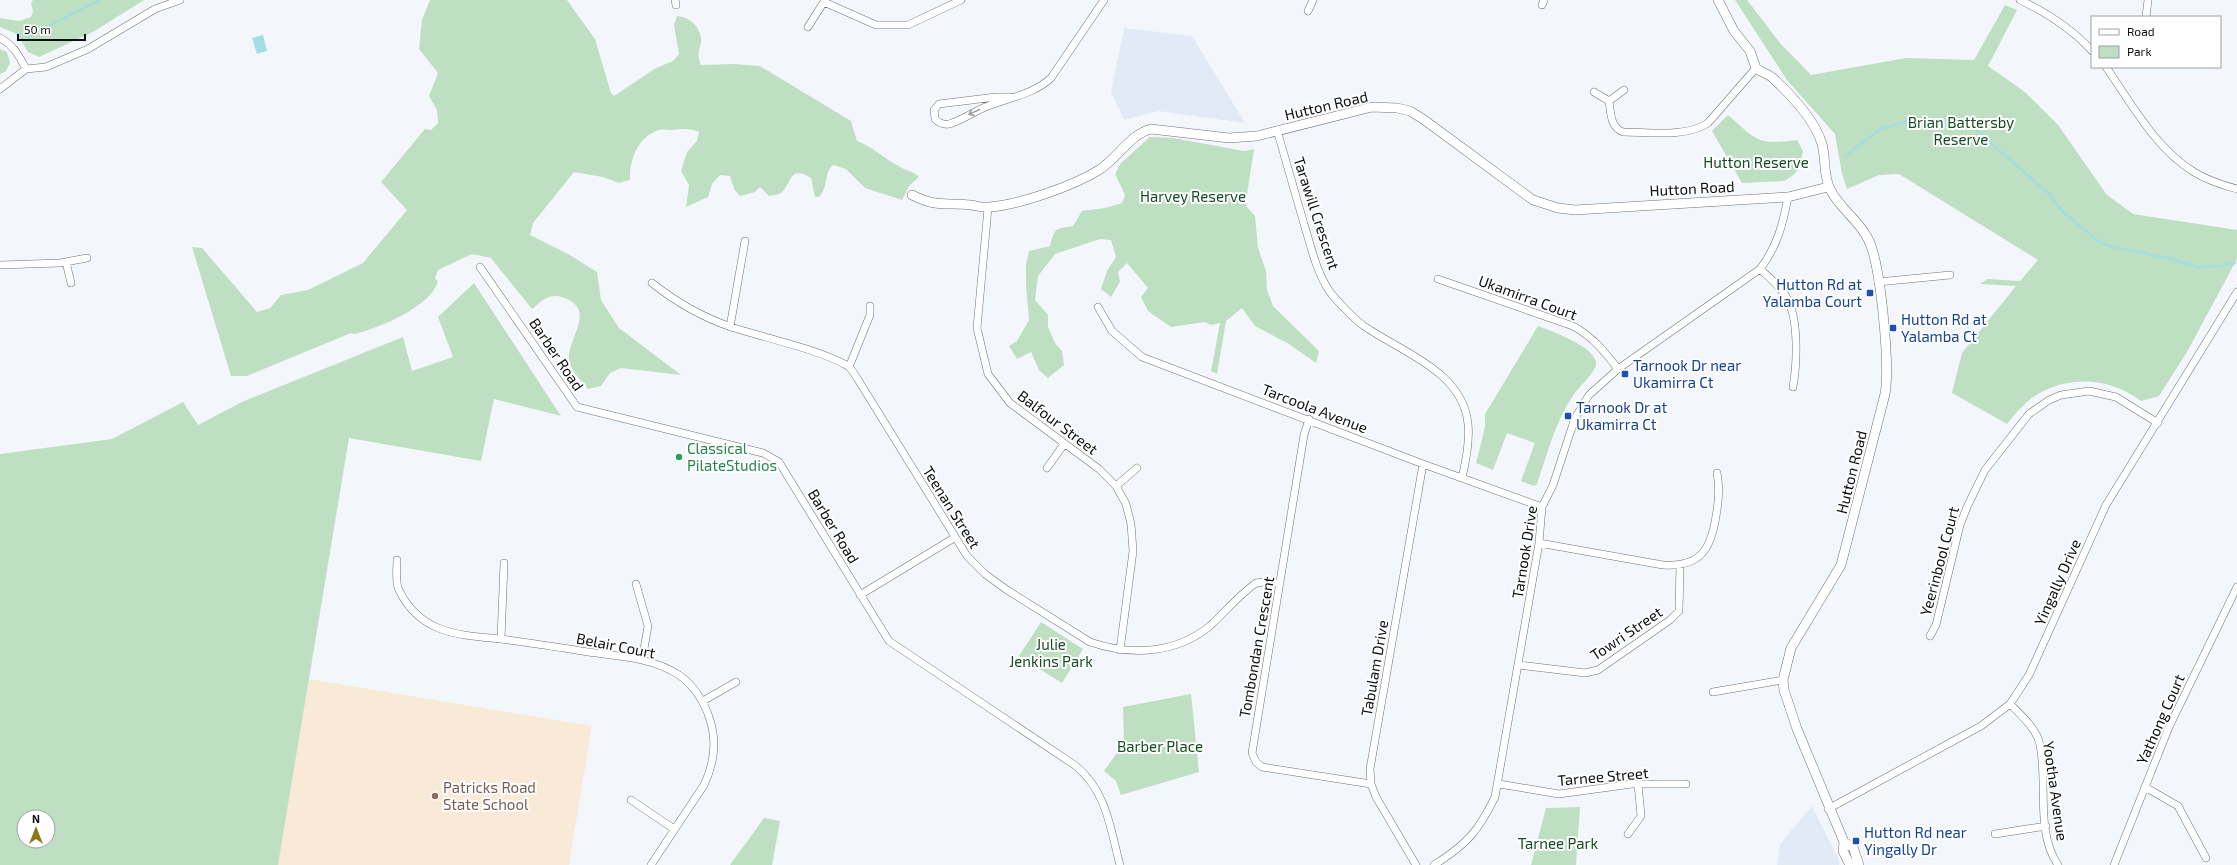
<svg xmlns="http://www.w3.org/2000/svg" width="2237" height="865" font-family="'Exo 2',sans-serif">
  <style>
    .built { fill: #e2ebf5 }
    .education { fill: #f9ead7 }
    .green { fill: #bfdfc2; fill-rule: evenodd }
    .water { fill: #a4dee2 }
    .lines { fill: none; stroke-linecap: round; stroke-linejoin: round }
    .stream { stroke: #a4dee2; stroke-width: 2.5 }
    .minor-casing { stroke: #6d7174; stroke-width: 8 }
    .tertiary-casing { stroke: #6d7174; stroke-width: 10 }
    .minor { stroke: #fff; stroke-width: 7 }
    .tertiary { stroke: #fff; stroke-width: 9 }
    .oneway { stroke: #9e9f9f }
    .transit-dot { fill: #1a4fb4; stroke: #fff; stroke-width: 1.5 }
    .leisure-dot { fill: #2e9e5b; stroke: #fff; stroke-width: 1.5 }
    .education-dot { fill: #8d6e63; stroke: #fff; stroke-width: 1.5 }
    .labels { text-anchor: middle; dominant-baseline: central; stroke-width: 4; stroke-linejoin: round; paint-order: stroke }
    .street-label { font-size: 15px; fill: #0d0e0f; stroke: #fff }
    .park-label { font-size: 15px; fill: #174d24; stroke: #fff }
    .transit-label { font-size: 15px; fill: #164399; stroke: #fff; text-anchor: start }
    .leisure-label { font-size: 15px; fill: #27864d; stroke: #fff; text-anchor: start }
    .education-label { font-size: 15px; fill: #785e54; stroke: #fff; text-anchor: start }
  </style>
  <rect width="100%" height="100%" fill="#f3f7fb"/>
  <path class="built" d="M1124,28L1192,36L1245,123L1158,111L1124,120L1111,92Z
    M1812,806L1840,862L1839,865H1777L1780,844Z"/>
  <path class="education" d="M309,679L592,726L569,865H278Z"/>
  <path class="green" d="M33,0H144L93,32L39,57L28,52L17,34L0,27V18L19,21L31,17L33,11L31,3Z
    M430,0H567L595,39L611,93L614,96L656,68L673,61L679,54L674,25L677,16C689,17 699,25 701,38C702,49 695,50 701,65L734,64L760,66L851,121L857,141C873,147 885,159 900,167C907,171 913,171 919,177L909,186L902,200L865,188L846,169L833,165C823,174 829,187 819,197H815L811,178C788,164 792,185 781,193C778,195 773,195 769,196L760,187L755,192L740,196L734,189L730,176L720,175L712,184L708,197L686,207L689,185L681,171L687,152L697,141L699,132C689,128 683,129 672,130C668,130 663,129 659,130C638,136 629,161 630,180L619,183L603,177L574,172L533,223L530,235L568,254L597,272L601,300L619,328L681,375L621,368L610,373L601,386L588,389C581,380 567,368 569,355C571,334 596,308 562,297C549,293 541,301 532,309L491,258L472,254L438,270L435,278L438,281C431,307 379,328 355,334L351,333L247,376H231L192,247L202,248L257,312L270,308L281,295L308,290L363,263L407,210L381,182L425,129L431,130L438,123L437,110L429,96L438,73L419,49L422,20Z
    M1735,0H1747L1780,43L1811,75L1906,58L1974,60L2005,5L2017,10L1988,66L2025,92L2058,125L2107,195L2133,214L2237,230V259L2187,352L2159,396L2141,401C2111,378 2071,375 2038,394C2026,401 2016,413 2007,424L1952,393L1962,353L2016,286L1980,284L1987,279L2020,281L2038,260L1899,174L1879,175L1847,189L1842,174L1835,134L1787,80Z
    M0,49L7,52L10,63L6,71L0,74Z
    M1728,115C1758,141 1756,145 1797,140L1803,151L1799,169L1792,176L1784,181L1742,183L1712,131Z
    M1150,137L1173,138L1244,151L1254,149L1246,201L1247,207L1255,216L1258,248L1266,271L1267,290L1273,306L1319,351L1316,363L1289,344L1255,326L1242,308L1226,321L1217,374L1211,371L1220,323L1211,325L1205,322L1171,327L1148,311L1141,297L1148,288L1127,263L1118,272L1120,282L1111,297L1101,289L1107,271L1116,257L1111,240L1100,239L1055,254L1038,276L1035,300L1048,315V327L1055,343L1062,351L1064,365L1048,378L1039,370L1031,352L1017,359L1009,346L1017,341L1029,320L1026,285V265L1029,251L1050,246C1055,228 1054,229 1073,226L1082,211L1105,208L1122,203L1125,195L1115,174L1121,163Z
    M474,283L561,416L494,399L481,461L349,438L278,865H0V454L112,439L183,402L198,425L244,401L403,337L412,371L453,357L438,317ZM24,817H48V841H24Z
    M1538,326C1553,332 1592,345 1596,362C1598,370 1579,387 1574,394C1556,420 1547,454 1537,484L1534,486L1521,481L1535,443L1507,433L1493,470L1476,463L1485,427V414Z
    M1041,622L1083,649L1062,683L1019,656Z
    M1191,694L1199,772L1121,795L1116,781L1104,771L1124,743L1123,707Z
    M1580,807L1576,865H1531L1546,808Z
    M764,818L780,821L772,865H730Z"/>
  <path class="water" d="M263,35L267,51L257,54L252,38Z"/>
  <g class="lines">
    <path class="stream" d="M27,37L100,0
      M1845,156L1881,129L1905,122L1948,123L1974,128L2050,195L2063,212L2098,241L2113,247L2168,258L2197,267L2221,266L2235,263"/>
    <g class="minor-casing">
      <path id="minor" d="M675,0L676,5
        M2020,0C2047,13 2072,29 2092,51
        M824,2L876,25H908L961,0
        M1542,5L1544,0
        M1308,11L1313,0
        M2146,17L2148,0
        M808,27L825,0
        M0,38C14,45 19,56 26,69
        M2106,67C2131,103 2156,149 2194,172C2207,180 2222,185 2237,189
        M0,89L26,69L46,67L88,49L155,9L180,0
        M1594,92L1609,101L1624,90
        M1010,97H996L939,104L934,110L935,119C939,123 943,125 949,124C960,121 972,113 983,108C1006,98 1033,95 1051,78L1104,0
        M1609,101C1611,113 1610,127 1623,132C1649,132 1685,138 1708,123L1756,68
        M1277,130C1286,161 1295,192 1304,224C1311,246 1316,272 1330,292C1337,301 1354,319 1364,326C1401,352 1463,371 1468,424C1470,442 1466,461 1462,478
        M988,208L977,328L988,374L1010,403L1099,469L1116,486L1126,504L1131,524L1133,551L1120,650
        M66,262L71,283
        M0,265L60,263L87,258
        M480,267L577,407L763,453L779,462L889,641L1076,766C1107,792 1110,828 1120,865
        M1760,269C1770,278 1781,287 1787,298C1799,320 1797,364 1793,387
        M1438,279L1573,326C1593,337 1605,352 1618,369
        M1878,282L1950,275
        M652,283C676,302 702,317 731,327C765,338 818,349 848,366C853,370 858,380 862,386L967,556L985,574L1007,590L1090,642C1131,656 1177,654 1211,625C1226,611 1239,595 1256,583L1263,582L1280,583
        M1098,307L1112,331L1142,357L1423,464L1542,507
        M730,327L745,241
        M849,367L870,315V306
        M1309,419L1304,435L1252,753L1256,762L1262,767L1371,784
        M1047,468L1064,444
        M1116,486L1137,468
        M1539,543L1663,565C1700,567 1711,550 1716,516C1719,500 1720,488 1717,473
        M397,560C397,568 395,583 399,590C420,634 459,635 501,639
        M504,563L501,639C530,643 559,647 588,652C619,656 653,658 679,675C694,685 705,703 710,720C717,742 714,764 704,785L651,865
        M636,584L648,626L642,660
        M860,595L954,538
        M1930,636L1936,625L1960,525L1967,507L1985,470L2029,414L2049,400L2061,395L2089,391L2116,397L2158,423
        M1519,665L1585,673L1598,670L1670,620L1679,611L1680,566
        M1713,692L1783,680
        M703,701L736,682
        M2010,704C2021,715 2037,729 2040,745C2048,783 2035,831 2058,865
        M1499,784L1559,794L1632,784H1686
        M2145,787L2178,806L2206,858
        M631,800L674,829
        M1828,809L1981,726L2010,704L2029,675L2106,505L2237,292
        M1628,834L1641,816L1638,784
        M1995,834L2046,826
        M1416,865L1376,797L1371,784L1370,769L1423,464
        M1434,865C1467,844 1478,832 1495,797L1539,543L1542,507L1553,485L1575,418L1589,395L1618,369L1760,269C1777,247 1783,224 1788,197
        M2114,865L2169,727L2237,587"/>
    </g>
    <g class="tertiary-casing">
      <path id="tertiary" d="M1718,0L1734,31L1750,51L1756,68C1762,73 1769,74 1774,79C1792,96 1815,120 1822,144C1826,158 1823,175 1830,189C1839,208 1859,220 1868,239C1881,263 1890,367 1885,394L1841,565L1791,648L1783,680L1784,690L1797,729L1844,842L1843,851L1850,865
        M912,195C938,208 945,202 971,205C977,206 983,208 989,207C1019,205 1073,186 1099,170C1118,158 1129,135 1151,129L1229,138L1257,136L1372,107L1397,108L1410,111L1423,119L1533,200L1558,208L1575,210L1788,197L1828,187
        M1844,842L1853,847L1859,865"/>
    </g>
    <use href="#minor" class="minor"/>
    <use href="#tertiary" class="tertiary"/>
  </g>
  <defs><path id="oneway-shaft" d="M-6 0H5M1.5-3L5.5 0L1.5 3" fill="none" stroke-width="1.6" stroke-linecap="round" stroke-linejoin="round"/></defs>
  <use class="oneway" href="#oneway-shaft" transform="translate(974 112) rotate(155)"/>
  <g class="transit-dot">
    <rect x="1866" y="289" width="8" height="8" rx="2"/>
    <rect x="1889" y="324" width="8" height="8" rx="2"/>
    <rect x="1621" y="370" width="8" height="8" rx="2"/>
    <rect x="1564" y="412" width="8" height="8" rx="2"/>
    <rect x="1852" y="837" width="8" height="8" rx="2"/>
  </g>
  <circle class="leisure-dot" cx="679" cy="457" r="4"/>
  <circle class="education-dot" cx="435" cy="796" r="4"/>
  <g class="labels">
    <g class="street-label">
      <text transform="translate(1326 105) rotate(-13)">Hutton Road</text>
      <text transform="translate(1692 188) rotate(-3)">Hutton Road</text>
      <text transform="translate(1317 213) rotate(72)">Tarawill Crescent</text>
      <text transform="translate(1528 297) rotate(20)">Ukamirra Court</text>
      <text transform="translate(557 354) rotate(56)">Barber Road</text>
      <text transform="translate(1315 408) rotate(21)">Tarcoola Avenue</text>
      <text transform="translate(1058 422) rotate(37)">Balfour Street</text>
      <text transform="translate(1851 472) rotate(-76)">Hutton Road</text>
      <text transform="translate(952 507) rotate(58)">Teenan Street</text>
      <text transform="translate(834 526) rotate(59)">Barber Road</text>
      <text transform="translate(1524 552) rotate(-81)">Tarnook Drive</text>
      <text transform="translate(1939 561) rotate(-75)">Yeerinbool Court</text>
      <text transform="translate(2057 582) rotate(-66)">Yingally Drive</text>
      <text transform="translate(1626 633) rotate(-34)">Towri Street</text>
      <text transform="translate(616 645) rotate(11)">Belair Court</text>
      <text transform="translate(1256 647) rotate(-80)">Tombondan Crescent</text>
      <text transform="translate(1374 668) rotate(-80)">Tabulam Drive</text>
      <text transform="translate(2160 719) rotate(-66)">Yathong Court</text>
      <text transform="translate(1603 776) rotate(-5)">Tarnee Street</text>
      <text transform="translate(2056 791) rotate(82)">Yootha Avenue</text>
    </g>
    <g class="park-label">
      <text x="1961" y="122">Brian Battersby<tspan x="1961" dy="17">Reserve</tspan></text>
      <text x="1756" y="162">Hutton Reserve</text>
      <text x="1193" y="196">Harvey Reserve</text>
      <text x="1051" y="644">Julie<tspan x="1051" dy="17">Jenkins Park</tspan></text>
      <text x="1160" y="746">Barber Place</text>
      <text x="1558" y="843">Tarnee Park</text>
    </g>
    <g class="transit-label">
      <text x="1862" y="284" text-anchor="end">Hutton Rd at<tspan x="1862" dy="17">Yalamba Court</tspan></text>
      <text x="1901" y="319">Hutton Rd at<tspan x="1901" dy="17">Yalamba Ct</tspan></text>
      <text x="1633" y="365">Tarnook Dr near<tspan x="1633" dy="17">Ukamirra Ct</tspan></text>
      <text x="1576" y="407">Tarnook Dr at<tspan x="1576" dy="17">Ukamirra Ct</tspan></text>
      <text x="1864" y="832">Hutton Rd near<tspan x="1864" dy="17">Yingally Dr</tspan></text>
    </g>
    <g class="leisure-label">
      <text x="687" y="448">Classical<tspan x="687" dy="17">PilateStudios</tspan></text>
    </g>
    <g class="education-label">
      <text x="443" y="787">Patricks Road<tspan x="443" dy="17">State School</tspan></text>
    </g>
  </g>
  <rect x="2091" y="16" width="130" height="52" fill="#ffffff" stroke="#9e9f9f"/>
  <rect x="2099" y="29" width="20" height="6" fill="#ffffff" stroke="#9e9f9f"/>
  <text x="2127" y="36" font-size="12" fill="#0d0e0f">Road</text>
  <rect x="2099" y="46" width="20" height="12" fill="#bfdfc2" stroke="#9e9f9f"/>
  <text x="2127" y="56" font-size="12" fill="#0d0e0f">Park</text>
  <g transform="translate(36 829)"><circle r="19" fill="#ffffff" stroke="#9e9f9f"/>
  <path d="M0-3L7 15L0 10L-7 15Z" fill="#8c761b"/>
  <text y="-6" font-size="11" font-weight="bold" text-anchor="middle" fill="#0d0e0f">N</text>
  </g>
  <path d="M18 34v6h67v-6" fill="none" stroke="#0d0e0f" stroke-width="2"/>
  <text x="24" y="34" font-size="12" fill="#0d0e0f" stroke="#ffffff" stroke-width="3" paint-order="stroke">50 m</text>
</svg>
